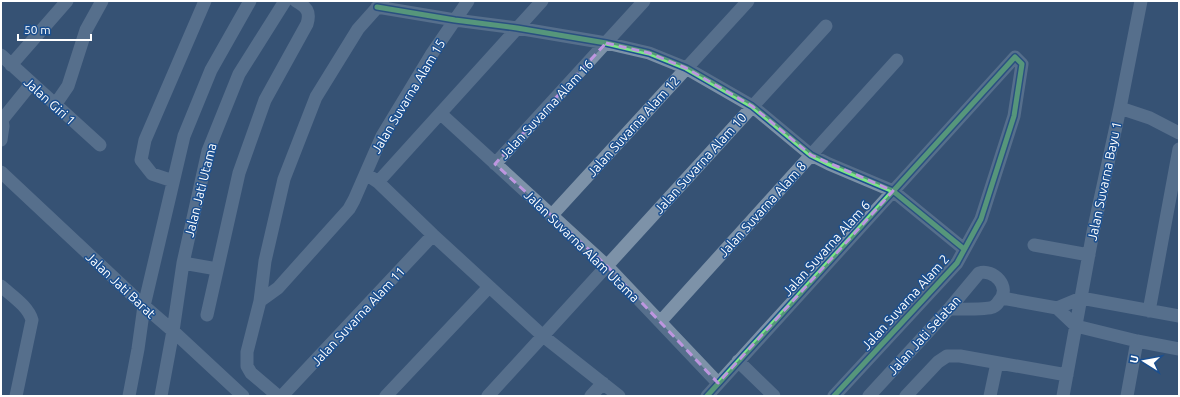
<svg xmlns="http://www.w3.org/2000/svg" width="1180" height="397" font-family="Ubuntu,sans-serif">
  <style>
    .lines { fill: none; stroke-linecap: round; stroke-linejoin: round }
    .minor { stroke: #7d92a8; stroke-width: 13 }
    .cycleway-casing { stroke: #1b4f8f; stroke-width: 8 }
    .cycleway { stroke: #7ce984; stroke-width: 5 }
    .marked { fill: none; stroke: #bd96df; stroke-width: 3; stroke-dasharray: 8 5; stroke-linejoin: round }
    .labels { text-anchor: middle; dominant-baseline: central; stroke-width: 3; stroke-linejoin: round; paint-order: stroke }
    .street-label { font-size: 13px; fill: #fff; stroke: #1b4f8f }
  </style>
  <rect width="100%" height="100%" fill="#365274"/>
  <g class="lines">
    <path class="minor" d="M377,7L455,20L517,28L606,43L649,53L686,68L752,106L811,155L829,164L893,191L964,249
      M1,55L100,145
      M11,65L67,1
      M55,105L68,86L86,30L102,1
      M1120,108L1150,118L1179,133
      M441,114L607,266L718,383
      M1,119L2,120L3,126L1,140
      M2,120L31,84
      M495,164L644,1
      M1,172L144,306L173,331L243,396
      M366,174L378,182L433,235L543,336L619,396
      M173,181L152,174L141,160L145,140L205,1
      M378,182L542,1
      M551,216L748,1
      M1034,245L1089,255
      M183,263L217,269
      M1,286C12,296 28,306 32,320L16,396
      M1002,298L1057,308L1076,326L1137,341L1179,349
      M260,301L278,288L349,209L354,200L382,136L431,55L468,1
      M1057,308L1081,298L1179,316
      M1149,311L1179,149
      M207,315L239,173L265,100L307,24C311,11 306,7 296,1
      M660,322L897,60
      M738,361L774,396
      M129,396L138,349L144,306L184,136L211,70L250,1
      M161,396L173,331L183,263L208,151L239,74L285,1
      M278,396L251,373L247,366V352L260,301L265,261L284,179L316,97L358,29L383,1
      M282,396L433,235
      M386,396L489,287
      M488,396L826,26
      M591,396L603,383
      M707,396L1015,57L1022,64L1014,116L981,219L957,263L834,396
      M869,396L949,309L979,273C993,268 1012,287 999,301C998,303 995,306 993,307C986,310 958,309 949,309
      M906,396L938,362L947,356H960L1067,375
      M990,396L997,363
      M1063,396L1093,232L1120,108L1141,1
      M1127,396L1137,341"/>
    <g class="cycleway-casing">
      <path id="cycleway" d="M377,7L455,20L517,28L606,43L649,53L686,68L752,106L811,155L829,164L893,191L964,249
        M707,396L1015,57L1022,64L1014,116L981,219L957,263L834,396"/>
    </g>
    <use href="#cycleway" class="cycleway"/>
  </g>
  <path d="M0 0H1180V397H0ZM606,43L649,53L686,68L752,106L811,155L893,191L718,383L607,266L495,164Z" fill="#365274" fill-opacity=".55" fill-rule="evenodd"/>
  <path class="marked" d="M606,43L649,53L686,68L752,106L811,155L893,191L718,383L607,266L495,164Z"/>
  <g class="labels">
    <g class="street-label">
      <text transform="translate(408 96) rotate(-59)">Jalan Suvarna Alam 15</text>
      <text transform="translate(50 101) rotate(42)">Jalan Giri 1</text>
      <text transform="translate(546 109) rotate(-47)">Jalan Suvarna Alam 16</text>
      <text transform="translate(633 126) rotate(-48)">Jalan Suvarna Alam 12</text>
      <text transform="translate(700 163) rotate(-48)">Jalan Suvarna Alam 10</text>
      <text transform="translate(1104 181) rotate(-78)">Jalan Suvarna Bayu 1</text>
      <text transform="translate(200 190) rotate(-76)">Jalan Jati Utama</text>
      <text transform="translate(762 209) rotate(-48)">Jalan Suvarna Alam 8</text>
      <text transform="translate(582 246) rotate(44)">Jalan Suvarna Alam Utama</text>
      <text transform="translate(826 248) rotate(-48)">Jalan Suvarna Alam 6</text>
      <text transform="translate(121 285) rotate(43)">Jalan Jati Barat</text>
      <text transform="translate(905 302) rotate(-48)">Jalan Suvarna Alam 2</text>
      <text transform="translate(358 316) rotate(-47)">Jalan Suvarna Alam 11</text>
      <text transform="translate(924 335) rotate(-48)">Jalan Jati Selatan</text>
    </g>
  </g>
  <rect width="1180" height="397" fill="none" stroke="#ffffff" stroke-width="4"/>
  <g transform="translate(1144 361) rotate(281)" stroke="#1b4f8f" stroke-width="3" paint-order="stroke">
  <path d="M0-3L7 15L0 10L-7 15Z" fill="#ffffff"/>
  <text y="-6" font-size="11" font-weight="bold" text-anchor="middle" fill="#ffffff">U</text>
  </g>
  <path d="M18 34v6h73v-6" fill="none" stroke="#ffffff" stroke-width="2"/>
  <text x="24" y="34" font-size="12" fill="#ffffff" stroke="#1b4f8f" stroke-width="3" paint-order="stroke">50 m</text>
</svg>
